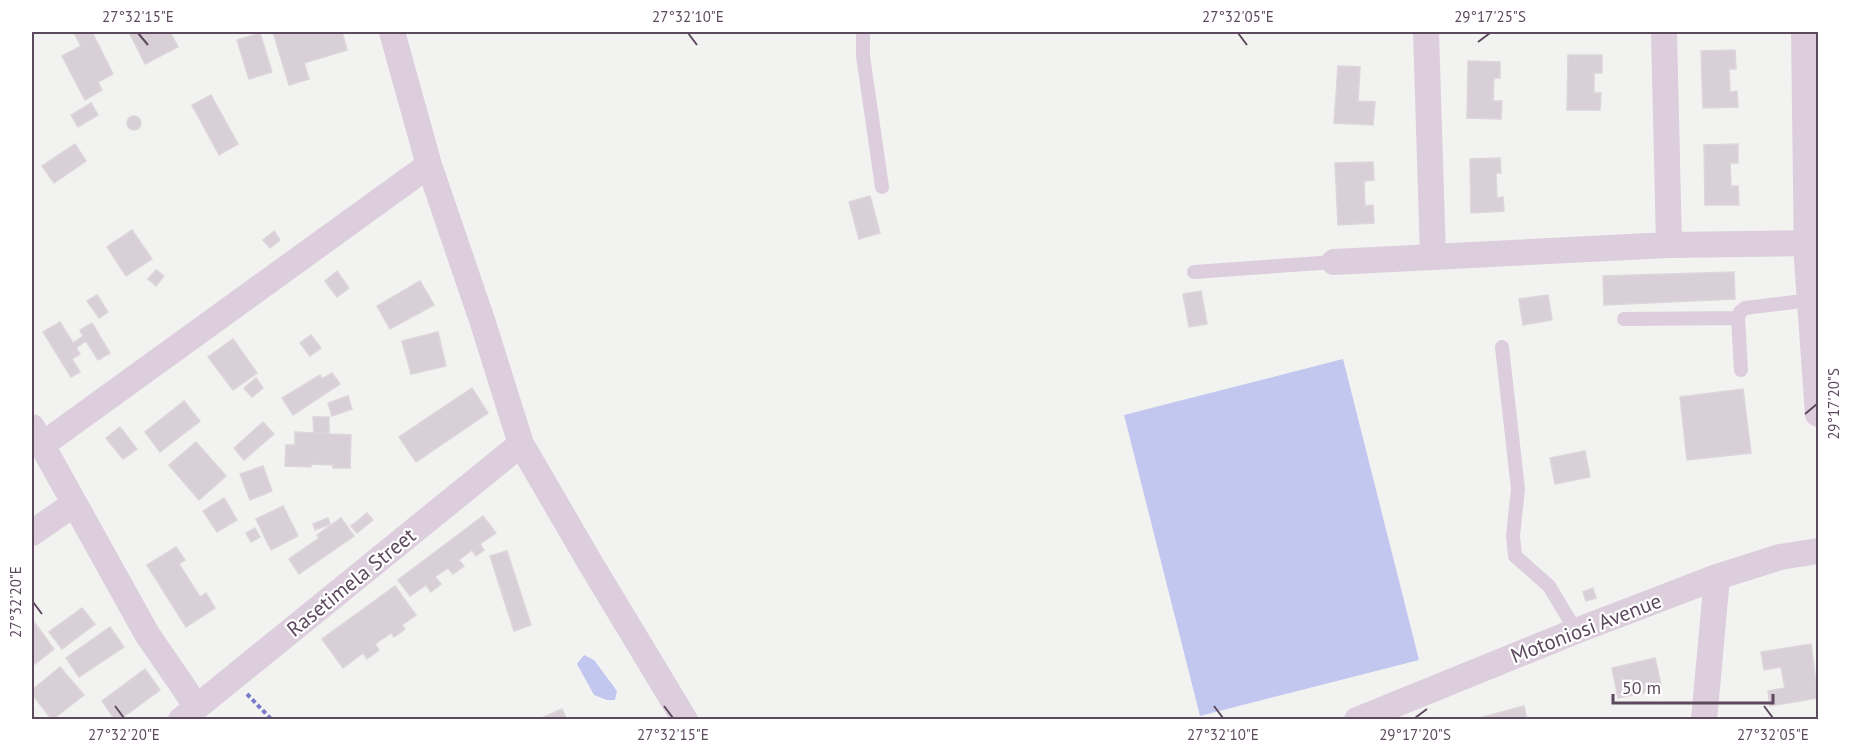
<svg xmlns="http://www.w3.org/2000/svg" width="1850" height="751" font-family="'PT Sans',sans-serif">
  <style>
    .green { fill: #c1c7ee }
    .building { fill: #d8d0d6; stroke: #dcd5da; stroke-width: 1.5 }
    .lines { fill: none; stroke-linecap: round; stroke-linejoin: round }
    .path { stroke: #7a7bcb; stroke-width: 4; stroke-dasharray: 4.5 3; stroke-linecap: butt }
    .lane { stroke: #dccedd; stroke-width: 14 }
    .street { stroke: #dccedd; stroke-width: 26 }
    .ticks { fill: none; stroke: #5d495e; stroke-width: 2 }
    .labels { text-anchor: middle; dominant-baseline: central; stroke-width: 4.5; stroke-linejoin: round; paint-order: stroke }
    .street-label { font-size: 21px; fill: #5d495e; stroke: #fff }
    .neatline { fill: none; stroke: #5d495e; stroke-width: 2 }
    .ticks-label { font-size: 15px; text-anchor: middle; fill: #5d495e }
  </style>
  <rect width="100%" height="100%" fill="#f2f3f1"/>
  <path class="green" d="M1343,359L1419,660L1200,716L1124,415Z
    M584,655L594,660L617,691L615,700H607L594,695L577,664Z"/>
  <path class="building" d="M77,32H92L113,74L98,82L102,90L85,100L62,56L81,46L74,33Z
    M129,32H170L178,47L145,64Z
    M273,32H342L347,50L304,63L309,79L289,85Z
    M260,33L272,72L249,79L237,40Z
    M1735,50L1736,69H1729L1730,92L1737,91L1738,107L1703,108L1701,51Z
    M1568,55H1602V73H1594V93H1601L1600,110H1567Z
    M1468,61L1500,62V78H1494L1493,101H1502L1501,119L1467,118Z
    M1338,66L1360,67L1358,101L1375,102L1373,125L1334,123Z
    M211,95L238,144L219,155L192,105Z
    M91,103L98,115L78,127L71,115Z
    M127 123a7 7 0 1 1 14 0a7 7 0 1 1-14 0Z
    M75,144L86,161L54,183L42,166Z
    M1738,144V163H1730L1731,186H1738L1739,205H1705L1704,145Z
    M1500,158L1501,173H1496L1497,198L1503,197L1504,211L1471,213L1470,159Z
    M1373,162L1374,180L1364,181L1365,206L1373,205L1374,223L1338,225L1335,163Z
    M870,196L880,233L859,239L849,202Z
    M132,230L152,259L126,276L107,247Z
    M274,231L280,240L270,248L263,240Z
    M156,270L164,276L156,286L148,279Z
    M337,271L349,288L337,297L325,281Z
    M1734,272L1735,299L1604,305L1603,276Z
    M420,281L434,305L390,329L377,306Z
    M1201,291L1207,324L1189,327L1183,294Z
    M97,295L108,312L99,318L87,301Z
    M1548,295L1552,320L1523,325L1519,299Z
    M60,322L73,343L83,336L80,330L92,323L110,353L98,360L86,341L76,348L80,354L72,359L80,372L71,377L43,332Z
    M438,332L446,366L411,374L402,341Z
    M311,335L321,348L310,356L300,343Z
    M233,339L257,373L233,390L208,357Z
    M332,373L340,384L293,415L282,398L320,375L322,379Z
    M256,378L263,388L252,397L244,388Z
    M472,388L488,413L416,462L399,437Z
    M1743,389L1751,453L1687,460L1680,397Z
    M348,396L352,409L332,416L328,403Z
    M184,401L200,421L160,452L145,432Z
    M313,417H329V433H314Z
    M263,422L274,434L244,460L234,448Z
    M120,427L137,449L123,459L106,438Z
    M295,432L351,435L350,468H333V465L311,464V467L285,466L286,445H295Z
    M196,442L226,476L199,500L169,465Z
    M1585,451L1590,477L1555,484L1550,458Z
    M263,466L272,491L250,500L240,474Z
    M224,498L237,520L217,532L203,511Z
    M283,506L298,536L271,550L256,519Z
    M367,513L373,520L357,533L351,526Z
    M483,516L496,533L480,544L484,550L476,556L472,550L459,560L464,566L453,574L448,568L435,577L441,584L431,592L426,585L410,596L398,580Z
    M328,518L330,524L315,530L313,524Z
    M341,518L354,536L299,574L289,559L319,538L317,535Z
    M255,528L260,537L251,542L246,533Z
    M176,547L185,560L179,564L200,597L206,593L215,608L186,627L147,565Z
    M507,551L531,625L514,631L490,556Z
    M395,586L416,615L402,625L405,629L394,637L391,633L375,644L379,650L367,659L363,653L343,668L322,639Z
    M1593,588L1596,598L1586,601L1583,592Z
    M82,608L95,624L62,649L49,632Z
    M32,619L54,649L35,664L32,658Z
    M110,627L124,647L79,677L66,658Z
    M1811,644L1818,698L1770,706L1768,691L1785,688L1781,667L1764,670L1761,652Z
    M1655,658L1662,689L1618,698L1612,668Z
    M60,667L84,695L52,720L32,694V690Z
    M145,669L160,690L119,720H115L102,701Z
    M1524,706L1527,720H1484L1483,717Z
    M562,709L567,720H537Z"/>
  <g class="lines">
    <path class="path" d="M247,694L272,720"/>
    <path class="lane" d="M863,32V56L882,187
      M1194,272L1334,262
      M1624,319L1738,318
      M1502,347L1518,489L1513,536L1515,556L1549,586L1576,631
      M1741,370L1738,318L1740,312L1745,308L1810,300"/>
    <path class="street" d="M392,32L429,165L482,320L521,444L589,561L685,720
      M1426,32L1433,257
      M1664,32L1669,245
      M1804,32L1807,260L1818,414
      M1334,262L1669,245L1808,243
      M32,427L147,634L197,707
      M42,445L429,165
      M32,533L74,504
      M181,720L521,444
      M1357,720L1576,631L1717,577L1780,557L1818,551
      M1704,720L1717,577"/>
  </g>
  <path class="ticks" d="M138,33L148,45M688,33L697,45M1238,33L1247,45M1478,42L1490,33M1805,414L1817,404M33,602L42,614M115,706L124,718M664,706L673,718M1214,706L1223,718M1764,706L1773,718M1415,718L1427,709"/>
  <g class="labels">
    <g class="street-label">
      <text transform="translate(351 582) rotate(-39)">Rasetimela Street</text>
      <text transform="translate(1586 628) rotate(-21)">Motoniosi Avenue</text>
    </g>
  </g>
  <rect width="1850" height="751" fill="none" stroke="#ffffff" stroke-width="66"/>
  <path d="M1613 694v9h160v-9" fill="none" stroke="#5d495e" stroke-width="3"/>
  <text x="1622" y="694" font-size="18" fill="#5d495e" stroke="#ffffff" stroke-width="4.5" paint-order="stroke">50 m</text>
  <rect x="33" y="33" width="1784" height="685" class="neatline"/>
  <g class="ticks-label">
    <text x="138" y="22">27°32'15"E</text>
    <text x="688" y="22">27°32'10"E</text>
    <text x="1238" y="22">27°32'05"E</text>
    <text x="1490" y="22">29°17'25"S</text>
    <text transform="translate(1834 404) rotate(-90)" y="5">29°17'20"S</text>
    <text transform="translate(16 602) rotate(-90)" y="5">27°32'20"E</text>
    <text x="124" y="740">27°32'20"E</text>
    <text x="673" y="740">27°32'15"E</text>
    <text x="1223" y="740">27°32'10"E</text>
    <text x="1415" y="740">29°17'20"S</text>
    <text x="1773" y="740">27°32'05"E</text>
  </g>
</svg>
